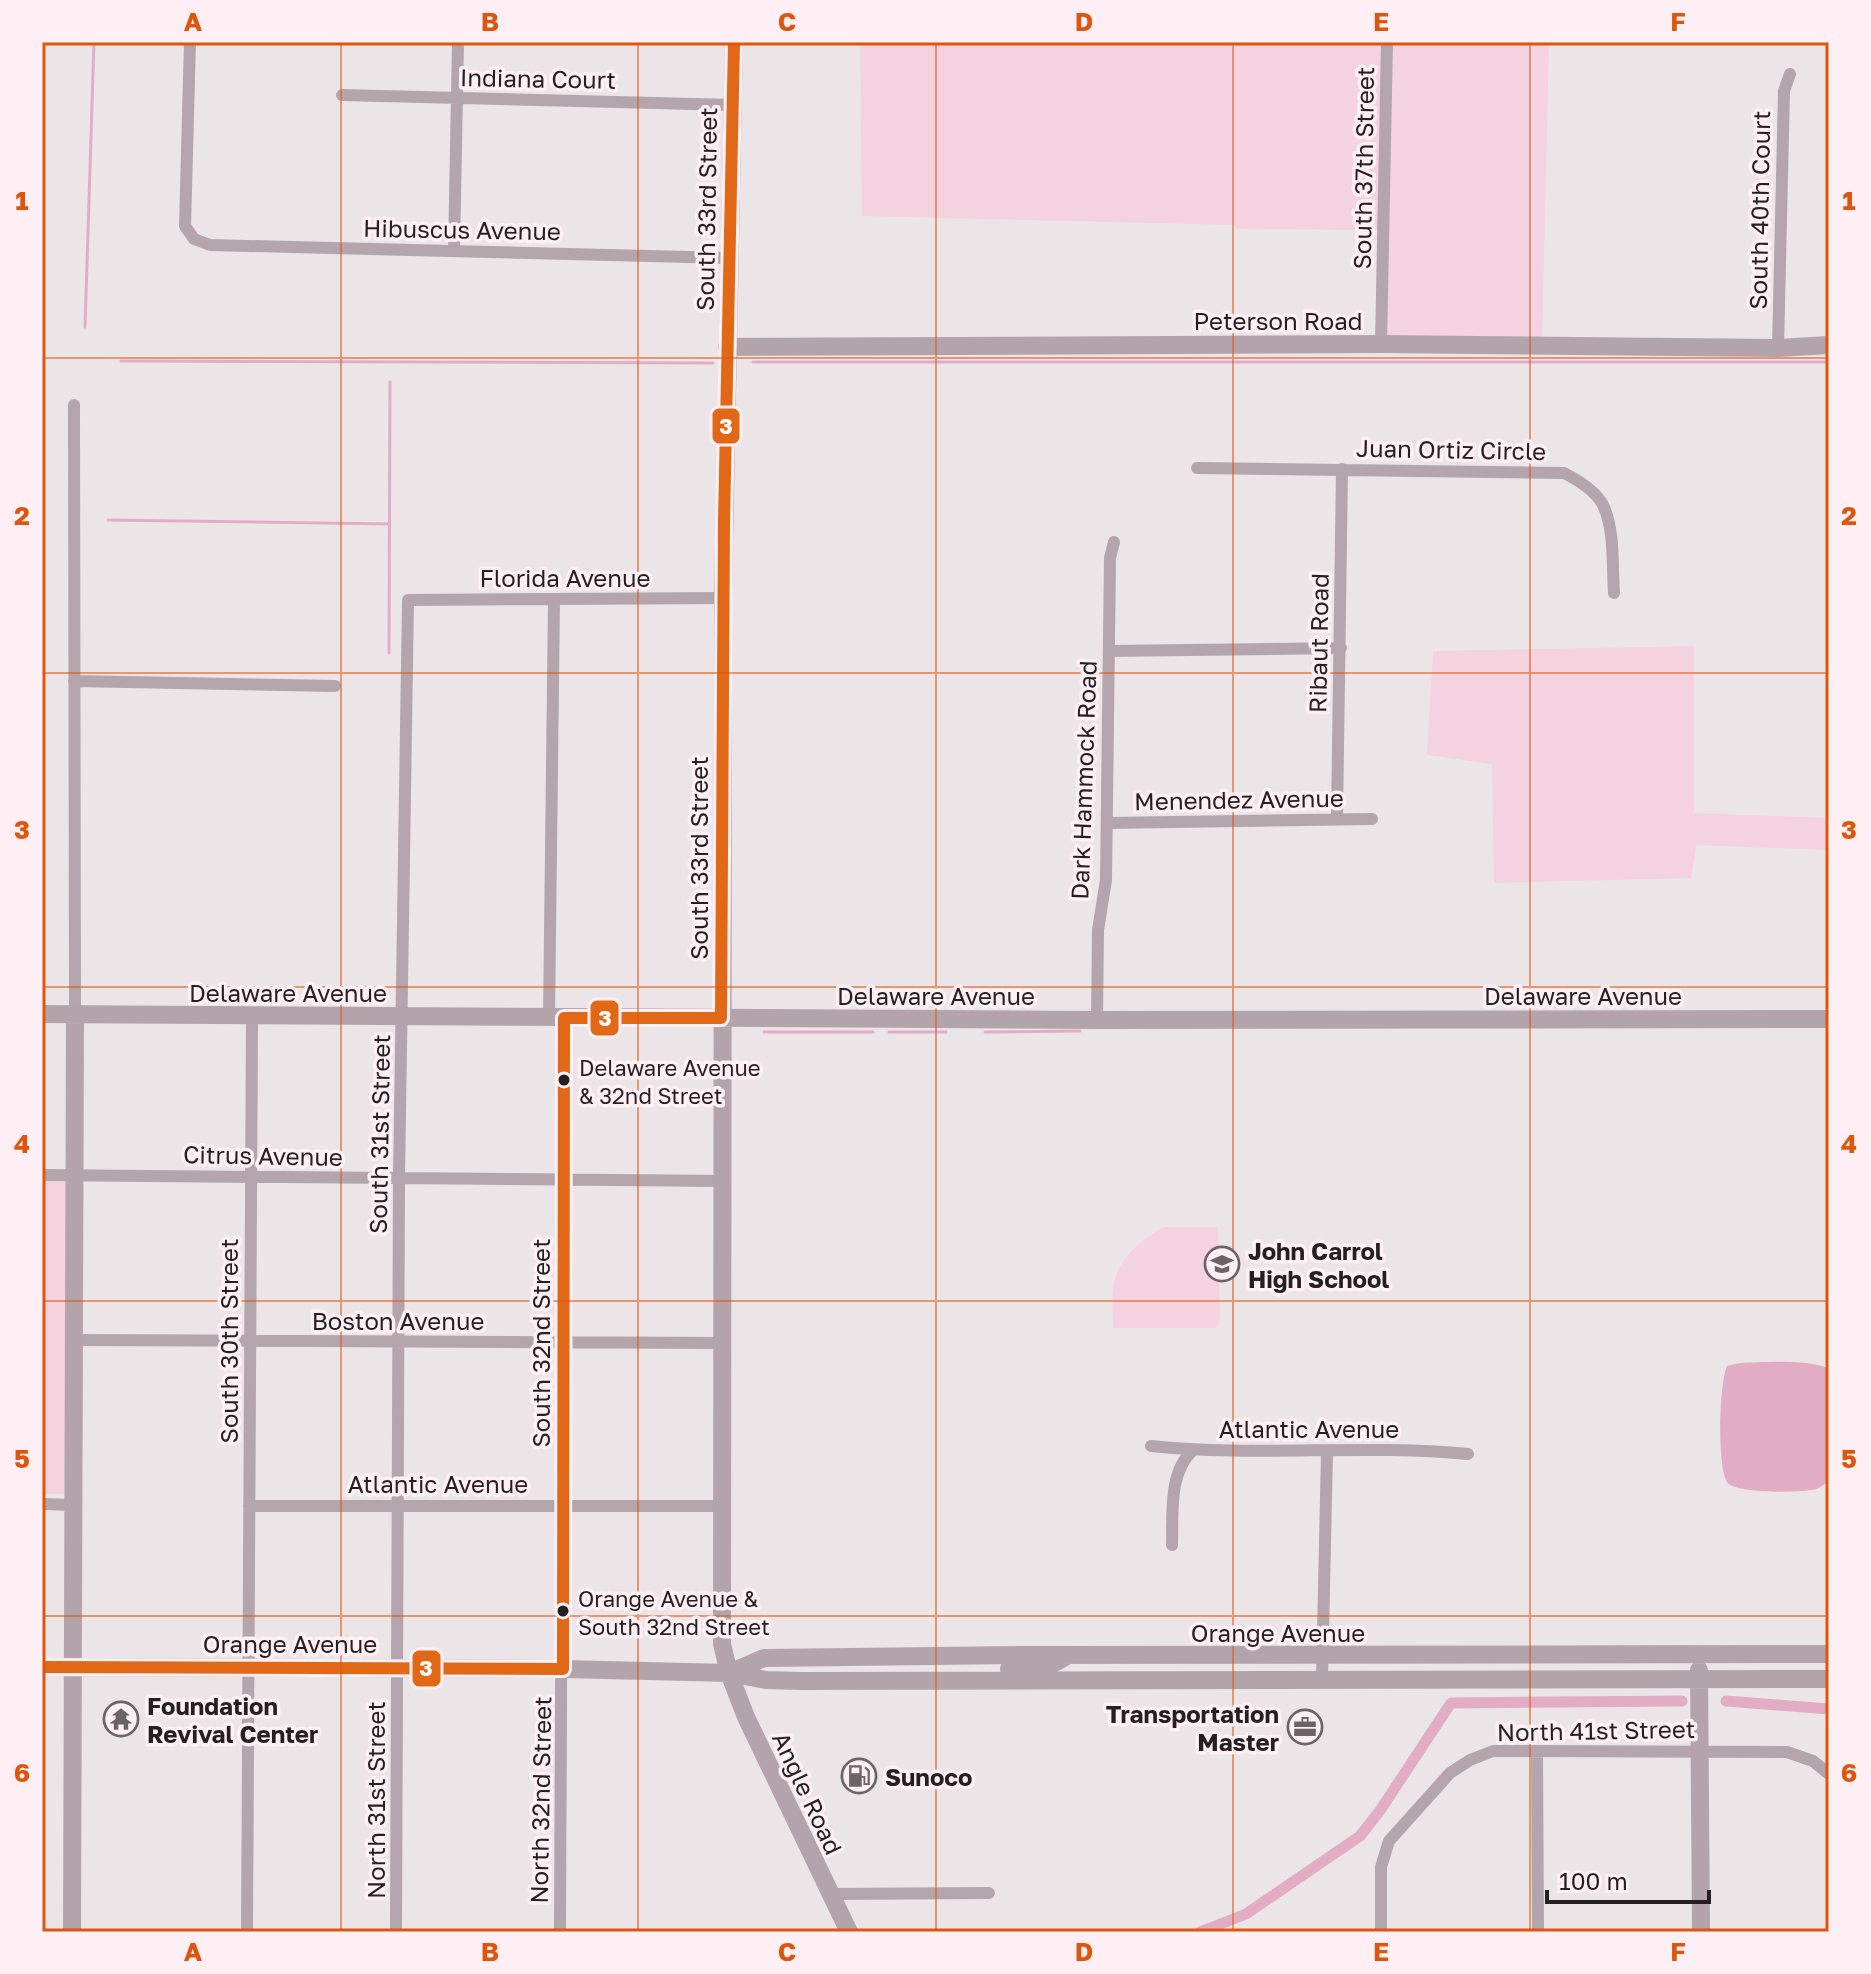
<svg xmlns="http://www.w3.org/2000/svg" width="1871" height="1974" font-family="'Golos Text',sans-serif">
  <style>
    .green { fill: #f4d2e0 }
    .water { fill: #e2acc4 }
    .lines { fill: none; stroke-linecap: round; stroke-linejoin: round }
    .stream { stroke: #e2acc4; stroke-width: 3 }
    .canal { stroke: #e2acc4; stroke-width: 11 }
    .street { stroke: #b4a4ac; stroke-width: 12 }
    .secondary { stroke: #b3a4ab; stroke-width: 18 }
    .bus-1-casing { stroke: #fdeff4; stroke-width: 18 }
    .bus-1 { stroke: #e06816; stroke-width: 12 }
    .grid { fill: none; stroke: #de560d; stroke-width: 2; stroke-opacity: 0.55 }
    .bus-dot { fill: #241f21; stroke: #fdeff4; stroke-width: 3 }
    .labels { text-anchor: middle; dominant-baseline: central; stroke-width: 7; stroke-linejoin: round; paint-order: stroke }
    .bus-label { font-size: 22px; fill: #241f21; stroke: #fdeff4; text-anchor: start }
    .street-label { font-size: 24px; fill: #241f21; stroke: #fdeff4 }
    .poi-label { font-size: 24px; font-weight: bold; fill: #241f21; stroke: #fdeff4; text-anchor: start }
    .line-badge { stroke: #fdeff4; stroke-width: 3 }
    .badge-label { font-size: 22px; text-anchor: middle; font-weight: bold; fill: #fff }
    .neatline { fill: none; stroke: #de560d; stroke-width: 3 }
    .grid-label { font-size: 26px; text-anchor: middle; font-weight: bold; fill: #de560d }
  </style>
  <rect width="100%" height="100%" fill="#ece5e8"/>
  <path class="green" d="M860,42H1382L1378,230L1236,229L1235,225L862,216Z
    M1393,42H1549L1542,339L1386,337Z
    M1694,646V813L1829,818V850L1696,845L1691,878L1494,883L1492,764L1427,755L1433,651Z
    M42,1180H68L67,1494H42Z
    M1163,1227H1218L1220,1322L1215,1328H1113C1113,1314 1111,1297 1114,1283C1118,1259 1143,1239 1163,1227Z"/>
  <path class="water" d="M1740,1363C1762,1362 1812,1359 1829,1369L1828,1482C1824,1484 1821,1487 1817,1489C1804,1493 1733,1494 1727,1482C1717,1464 1719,1385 1727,1366Z"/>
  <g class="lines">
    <path class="stream" d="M85,327L94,42
      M121,361L713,363
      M753,362H1829
      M108,520L390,524
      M389,653L390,382
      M764,1032H873
      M889,1032H946
      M985,1032L1080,1031"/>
    <path class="canal" d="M1726,1701L1829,1709
      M1200,1932L1246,1914L1360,1836L1379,1812L1451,1703L1682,1701"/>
    <path class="street" d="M190,42L185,226L194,239L210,245L729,258
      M342,95L733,105
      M454,251L458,42
      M1381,344L1387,42
      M1778,348L1784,91L1790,74
      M74,405L75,1014
      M1197,468L1564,473C1578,480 1595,490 1603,505C1615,530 1612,566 1614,593
      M1109,651L1341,648
      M74,681L335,686
      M1337,818L1342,469
      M1108,823L1372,819
      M549,1018L554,599
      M1097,1020L1098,930L1106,880L1110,558L1114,542
      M42,1175L723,1181
      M73,1340L723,1343
      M1151,1446C1256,1457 1362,1444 1468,1454
      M42,1504L73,1505
      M249,1506H722
      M1172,1545C1173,1514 1168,1473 1193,1450
      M1322,1679L1327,1452
      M1537,1751L1538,1932
      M829,1894L989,1893
      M247,1932L252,1016
      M396,1932L399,1178L408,600L723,598
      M560,1932L564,1018
      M1381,1932V1867L1389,1841L1450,1773L1470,1760L1493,1751L1787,1752L1813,1761L1829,1774"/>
    <path class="secondary" d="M734,42L723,598L722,1644L729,1673L746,1717L849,1932
      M727,347L1381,344L1778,348L1829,345
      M42,1014L1097,1020L1829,1019
      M42,1667L563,1669L729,1673L766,1680L802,1681L1829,1679
      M1009,1669C1031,1668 1047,1669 1065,1657
      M1699,1670L1701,1932
      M729,1673L764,1658L1024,1655L1829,1654
      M72,1932L75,1014"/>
    <g class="bus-1-casing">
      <path id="bus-1" d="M42,1667L563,1669L564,1018H721L724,521L734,42"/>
    </g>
    <use href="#bus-1" class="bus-1"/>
  </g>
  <path class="grid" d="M341,42V1932M638,42V1932M936,42V1932M1233,42V1932M1530,42V1932M42,358H1829M42,673H1829M42,987H1829M42,1301H1829M42,1616H1829"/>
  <defs>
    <g id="school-ring" transform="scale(1.8)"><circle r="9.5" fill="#fdeff4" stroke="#6a6467" stroke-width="1.5"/><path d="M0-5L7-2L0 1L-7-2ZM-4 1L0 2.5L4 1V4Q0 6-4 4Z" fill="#6a6467"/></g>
    <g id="temple-ring" transform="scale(1.8)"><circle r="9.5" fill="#fdeff4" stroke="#6a6467" stroke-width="1.5"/><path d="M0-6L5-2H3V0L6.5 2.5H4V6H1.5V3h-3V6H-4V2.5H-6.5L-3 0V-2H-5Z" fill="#6a6467"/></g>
    <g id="office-ring" transform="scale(1.8)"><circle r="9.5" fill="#fdeff4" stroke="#6a6467" stroke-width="1.5"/><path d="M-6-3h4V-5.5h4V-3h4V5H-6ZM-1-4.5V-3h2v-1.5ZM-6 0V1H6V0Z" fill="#6a6467"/></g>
    <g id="fuel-ring" transform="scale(1.8)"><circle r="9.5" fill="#fdeff4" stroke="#6a6467" stroke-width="1.5"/><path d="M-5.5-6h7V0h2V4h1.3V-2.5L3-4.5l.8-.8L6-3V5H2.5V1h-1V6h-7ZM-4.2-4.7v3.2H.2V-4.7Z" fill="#6a6467"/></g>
  </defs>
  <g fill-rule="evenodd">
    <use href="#school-ring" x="1222" y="1264"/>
    <use href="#temple-ring" x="121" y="1719"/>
    <use href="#office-ring" x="1305" y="1727"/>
    <use href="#fuel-ring" x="859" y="1776"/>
  </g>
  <g class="bus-dot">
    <circle cx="564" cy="1080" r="7"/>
    <circle cx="563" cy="1611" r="7"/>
  </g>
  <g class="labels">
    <g class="bus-label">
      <text x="579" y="1067">Delaware Avenue<tspan x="579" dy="28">&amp; 32nd Street</tspan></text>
      <text x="578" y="1598">Orange Avenue &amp;<tspan x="578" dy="28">South 32nd Street</tspan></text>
    </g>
    <g class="street-label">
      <text transform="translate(538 78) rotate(1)">Indiana Court</text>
      <text transform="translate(1363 168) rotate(-89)">South 37th Street</text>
      <text transform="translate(706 209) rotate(-89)">South 33rd Street</text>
      <text transform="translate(1759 210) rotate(-89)">South 40th Court</text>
      <text transform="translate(462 229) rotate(1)">Hibuscus Avenue</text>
      <text x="1278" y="320">Peterson Road</text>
      <text transform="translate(1451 449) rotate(1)">Juan Ortiz Circle</text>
      <text x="565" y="577">Florida Avenue</text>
      <text transform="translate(1318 643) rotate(-89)">Ribaut Road</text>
      <text transform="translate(1083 780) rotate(-88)">Dark Hammock Road</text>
      <text transform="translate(1239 799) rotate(-1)">Menendez Avenue</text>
      <text transform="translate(698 858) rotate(-90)">South 33rd Street</text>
      <text x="288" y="992">Delaware Avenue</text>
      <text x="936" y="995">Delaware Avenue</text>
      <text x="1583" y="995">Delaware Avenue</text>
      <text transform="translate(379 1134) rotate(-89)">South 31st Street</text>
      <text transform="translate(263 1155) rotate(1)">Citrus Avenue</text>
      <text x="398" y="1320">Boston Avenue</text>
      <text transform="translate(228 1341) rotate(-90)">South 30th Street</text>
      <text transform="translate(540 1343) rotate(-90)">South 32nd Street</text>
      <text x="1309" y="1428">Atlantic Avenue</text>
      <text x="438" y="1483">Atlantic Avenue</text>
      <text x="1278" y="1632">Orange Avenue</text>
      <text x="290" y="1643">Orange Avenue</text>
      <text transform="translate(1596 1730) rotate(-1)">North 41st Street</text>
      <text transform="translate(808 1793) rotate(65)">Angle Road</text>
      <text transform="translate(375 1800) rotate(-90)">North 31st Street</text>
      <text transform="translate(540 1800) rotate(-89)">North 32nd Street</text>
    </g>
    <g class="poi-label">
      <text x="1248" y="1250">John Carrol<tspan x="1248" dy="28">High School</tspan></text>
      <text x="147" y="1705">Foundation<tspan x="147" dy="28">Revival Center</tspan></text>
      <text x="1279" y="1713" text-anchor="end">Transportation<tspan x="1279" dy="28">Master</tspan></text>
      <text x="885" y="1776">Sunoco</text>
    </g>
  </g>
  <g class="line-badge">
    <rect x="711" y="407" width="30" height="38" rx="8" fill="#e06816"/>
    <rect x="589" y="999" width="31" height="38" rx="8" fill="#e06816"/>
    <rect x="411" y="1649" width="31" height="39" rx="8" fill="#e06816"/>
  </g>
  <g class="badge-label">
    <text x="726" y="434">3</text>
    <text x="605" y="1026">3</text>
    <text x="426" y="1676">3</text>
  </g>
  <rect width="1871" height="1974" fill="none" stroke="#fdeff4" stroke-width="88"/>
  <path d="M1547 1890v12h162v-12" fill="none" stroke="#241f21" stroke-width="4"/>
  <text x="1559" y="1890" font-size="24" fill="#241f21" stroke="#fdeff4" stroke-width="6" paint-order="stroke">100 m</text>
  <rect x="44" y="44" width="1783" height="1886" class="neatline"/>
  <g class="grid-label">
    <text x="193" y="31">A</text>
    <text x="490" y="31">B</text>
    <text x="787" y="31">C</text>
    <text x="1084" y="31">D</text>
    <text x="1381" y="31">E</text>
    <text x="1678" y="31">F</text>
    <text x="22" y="210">1</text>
    <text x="1849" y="210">1</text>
    <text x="22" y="525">2</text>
    <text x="1849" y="525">2</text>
    <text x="22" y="839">3</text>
    <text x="1849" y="839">3</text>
    <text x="22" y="1153">4</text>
    <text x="1849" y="1153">4</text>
    <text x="22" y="1468">5</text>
    <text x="1849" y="1468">5</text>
    <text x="22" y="1782">6</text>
    <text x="1849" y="1782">6</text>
    <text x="193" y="1961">A</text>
    <text x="490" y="1961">B</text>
    <text x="787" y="1961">C</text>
    <text x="1084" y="1961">D</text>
    <text x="1381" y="1961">E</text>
    <text x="1678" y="1961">F</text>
  </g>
</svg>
